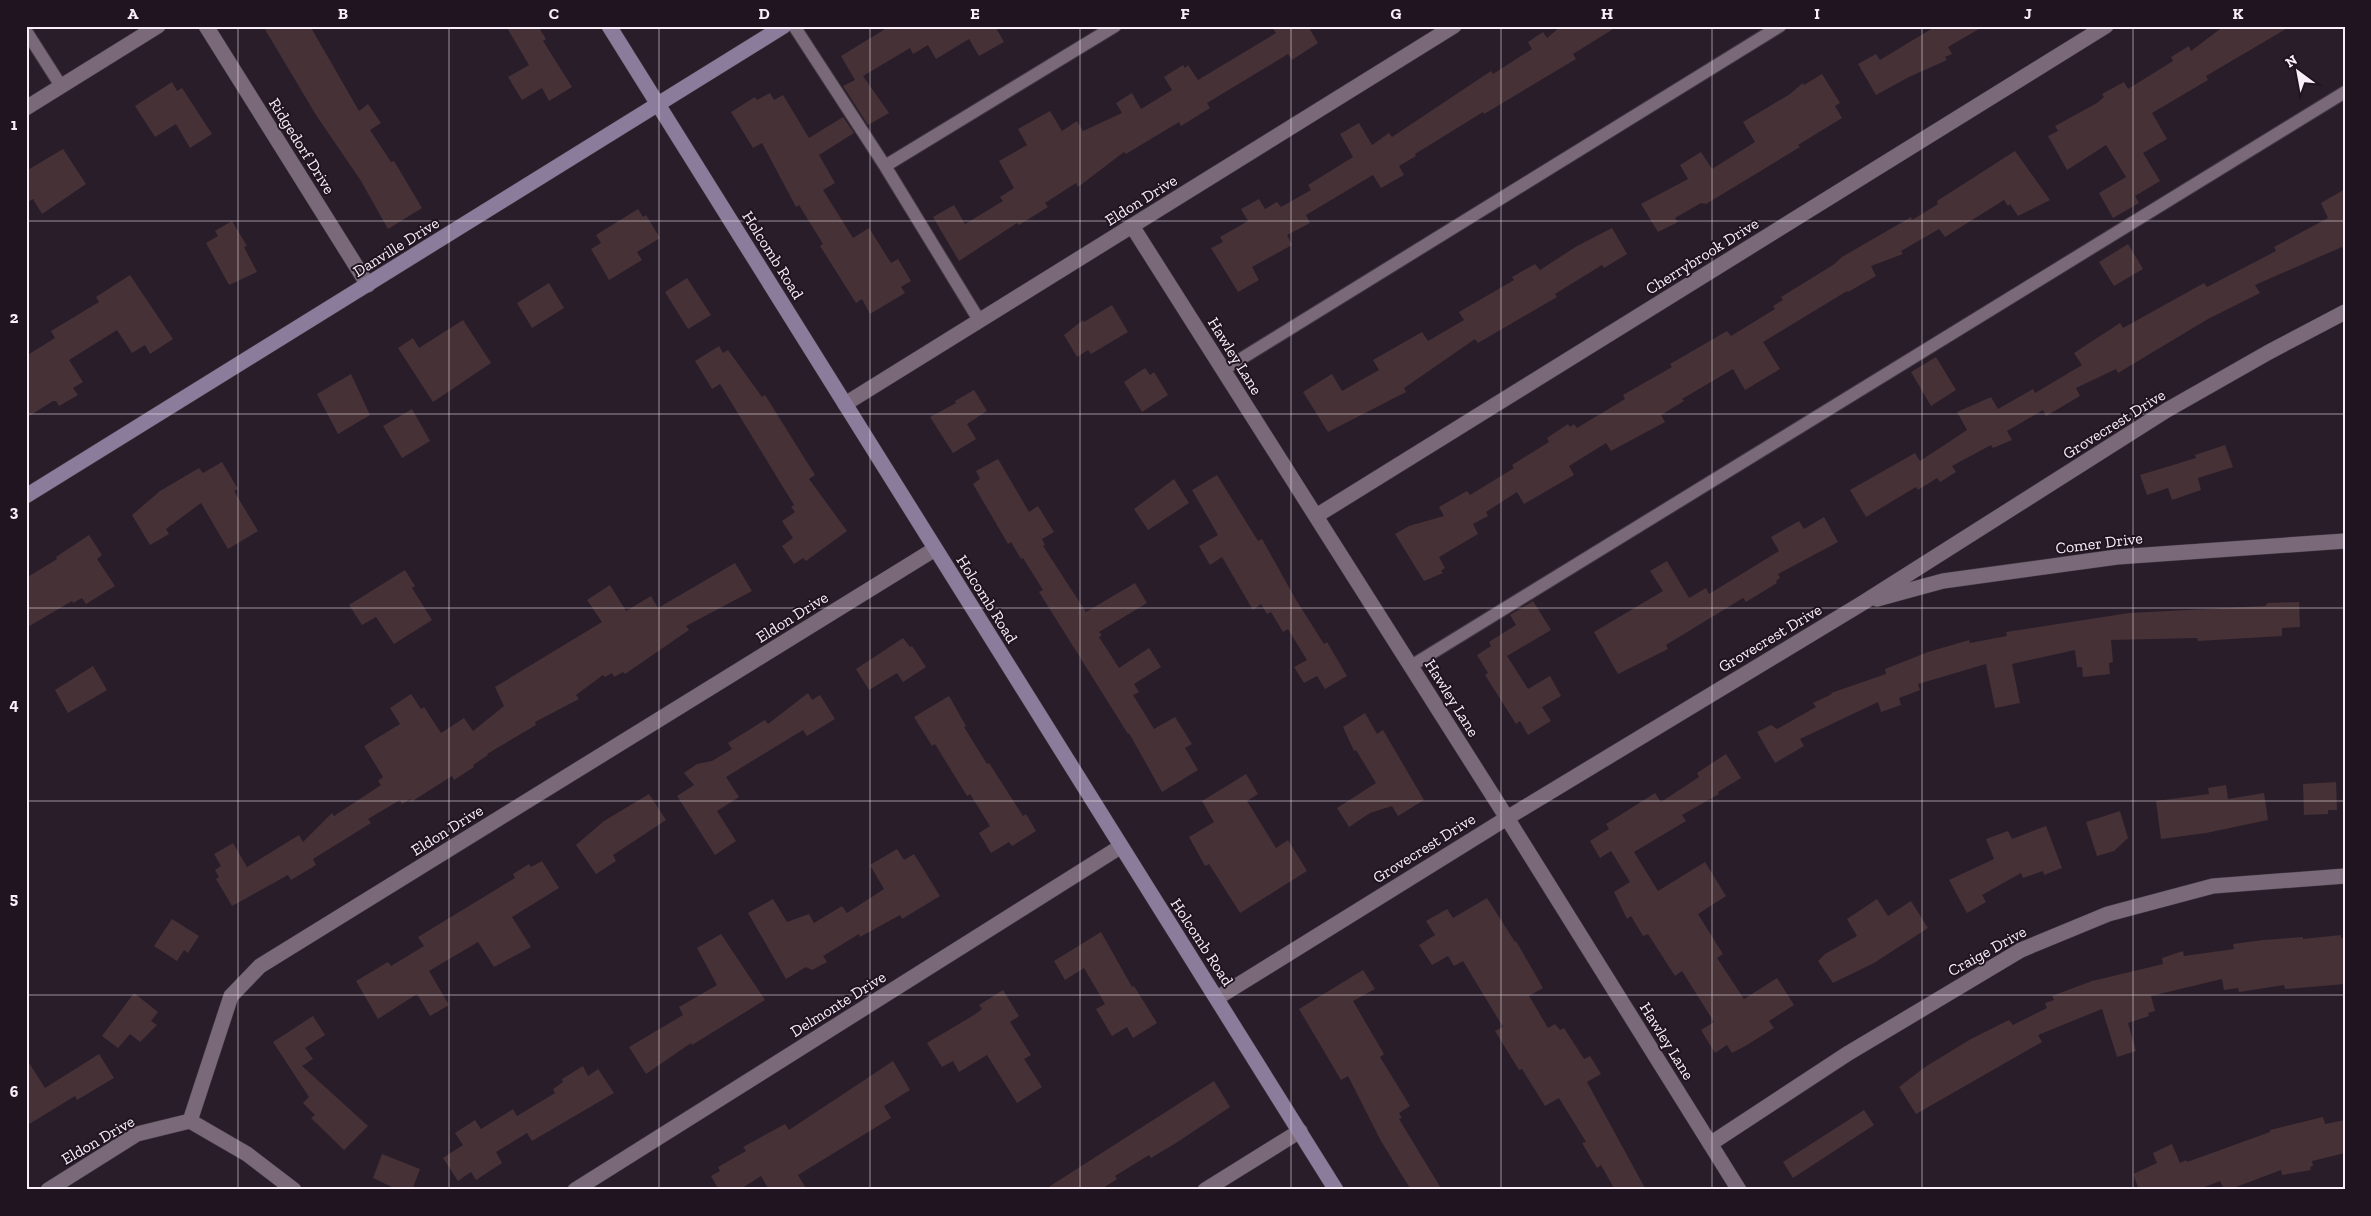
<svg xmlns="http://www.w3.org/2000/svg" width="2371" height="1216" font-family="'Zilla Slab',serif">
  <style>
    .building { fill: #453136 }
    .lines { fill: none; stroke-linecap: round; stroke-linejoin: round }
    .lane-casing { stroke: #453a45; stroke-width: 14 }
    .street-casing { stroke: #453a45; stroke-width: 16 }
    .secondary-casing { stroke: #453a45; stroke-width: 16 }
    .lane { stroke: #7a6a79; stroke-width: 12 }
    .street { stroke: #7a6a79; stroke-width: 15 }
    .secondary { stroke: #8b7c9b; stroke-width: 15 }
    .grid { fill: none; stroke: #f8eff8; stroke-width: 1; stroke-opacity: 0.55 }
    .labels { text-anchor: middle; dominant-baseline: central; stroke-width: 4; stroke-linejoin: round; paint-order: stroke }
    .street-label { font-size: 16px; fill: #f8eff8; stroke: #201420 }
    .neatline { fill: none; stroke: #f8eff8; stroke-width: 2 }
    .grid-label { font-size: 16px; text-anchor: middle; font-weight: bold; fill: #f8eff8 }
  </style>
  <rect width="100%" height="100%" fill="#2a1d2a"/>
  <path class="building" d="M263,26H310L359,111L368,104L381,123L370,130L391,162L394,161L422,208L388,229L361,181L316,115Z
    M506,26H538L546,39L543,41L572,87L549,101L542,88L522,100L508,77L529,65Z
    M890,26H995L1004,42L979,56L969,39L936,59L928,45L913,54L910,48L863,76L889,113L868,125L843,86L855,80L841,56Z
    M1271,26H1308L1318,43L1292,60L1288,54L1207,103L1210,108L1181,126L1179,122L1126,154L1124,152L1078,187L1076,183L1045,203L1048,207L1019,225L1017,223L959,261L933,217L954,205L965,224L1003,201L1000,197L1014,188L999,161L1027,145L1018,129L1050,111L1062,131L1077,121L1083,131L1122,113L1116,103L1132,93L1141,109L1172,90L1164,77L1183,65L1185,68L1188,65L1198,80L1276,33Z
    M1561,26H1618L1573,54L1576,59L1484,114L1483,112L1415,154L1416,156L1399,166L1404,175L1381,188L1373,175L1306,215L1310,223L1287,235L1292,245L1252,267L1259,280L1238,292L1211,248L1223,242L1220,237L1248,221L1241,209L1259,199L1265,209L1277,202L1281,207L1311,190L1308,185L1353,157L1340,134L1359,123L1372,145L1389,133L1392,137L1491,71L1493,74L1532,49L1528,42L1543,32L1547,38Z
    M1936,26H1984L1948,47L1952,54L1945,57L1947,60L1909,77L1876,95L1858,64L1876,54L1880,60Z
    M2224,26H2291L2206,76L2208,80L2152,113L2167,139L2143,153L2160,181L2135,196L2139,203L2113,218L2099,193L2126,177L2106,145L2067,170L2048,136L2058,131L2055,126L2097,103L2104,97L2102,94L2124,82L2128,89L2173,61L2171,57L2189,46L2191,51Z
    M1822,74L1840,103L1835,106L1842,118L1798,145L1800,147L1706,204L1701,203L1675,218L1678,222L1658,232L1641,204L1688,179L1680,165L1701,152L1712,169L1755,142L1743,122L1790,94L1803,83L1804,85Z
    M172,82L177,91L182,88L212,134L190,148L176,124L155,137L135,106Z
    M770,93L774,100L783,95L809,138L843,117L854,133L819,155L835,183L823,190L853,238L869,228L891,263L898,259L911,281L901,287L905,293L870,314L862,299L856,303L820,246L823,244L799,205L796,207L762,143L753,148L731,112L755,97L757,100Z
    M63,149L86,184L42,214L33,199L26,203V171Z
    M2015,151L2050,200L2018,216L2010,204L2008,206L2004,200L1945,237L1939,229L1901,251L1903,254L1871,266L1876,276L1848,292L1847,291L1763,342L1780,369L1745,390L1733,369L1682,399L1684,401L1661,415L1665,422L1611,451L1606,443L1569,466L1574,475L1524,504L1517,492L1486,512L1488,516L1473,524L1478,534L1439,557L1445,568L1441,571L1443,573L1424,581L1395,534L1409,526L1444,516L1439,507L1467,491L1470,495L1514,468L1512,465L1549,442L1547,438L1568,424L1570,427L1574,424L1577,428L1625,399L1623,395L1672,367L1670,364L1727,331L1731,336L1775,309L1773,306L1783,300L1781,297L1833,265L1842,257L1911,217L1912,220L1938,204L1937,201Z
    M2345,189V252L2342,247L2255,285L2260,293L2208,319L2118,373L2116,369L2076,388L2080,396L2046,416L2043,410L2007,431L2012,440L1993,448L1991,445L1952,466L1956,472L1940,482L1937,478L1918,490L1916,487L1866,517L1850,490L1915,453L1920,461L1967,430L1957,412L1991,397L1998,409L2033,389L2035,393L2082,365L2074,353L2120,323L2123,328L2204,283L2207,287L2276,251L2274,247L2328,218L2321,203Z
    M638,209L643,217L646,215L660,238L637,252L642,260L609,280L591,249L601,243L596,235Z
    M232,221L247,246L244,247L257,272L229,285L206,243L218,236L215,231Z
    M1612,228L1627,254L1604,268L1602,265L1555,294L1557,297L1478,343L1475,339L1410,384L1404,388L1406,392L1328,432L1303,392L1332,374L1342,391L1379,370L1373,360L1422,332L1428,341L1464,320L1459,312L1514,280L1512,277L1535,264L1540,270L1577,246Z
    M2128,244L2143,269L2114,286L2099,262Z
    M130,275L173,339L150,354L145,345L132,353L117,330L69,360L83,382L73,388L78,395L59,406L56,401H53L26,418V356L55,338L51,331L99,302L96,297Z
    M687,278L711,315L688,329L665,292Z
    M549,283L564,308L532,328L517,303Z
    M1112,305L1128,332L1091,354L1088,350L1077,357L1064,335L1083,320L1084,322Z
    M463,320L491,363L433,402L398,348L413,338L419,348Z
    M719,346L723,353L728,350L762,397L765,395L815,475L809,479L847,531L806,561L803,558L794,564L782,546L793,538L782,521L795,512L791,507L794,505L720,384L712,389L695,361Z
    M1936,357L1956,390L1931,406L1911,372Z
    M1145,368L1150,375L1154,372L1168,395L1142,412L1124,382Z
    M351,374L370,415L338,434L317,394Z
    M974,390L987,411L967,424L976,439L953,453L930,417L956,403L955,401Z
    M412,409L430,441L402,458L383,426Z
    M2225,445L2233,467L2198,478L2201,490L2172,500L2168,488L2147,495L2140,475L2196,458L2195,455Z
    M998,459L1029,512L1038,506L1054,532L1042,539L1045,545L1043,546L1086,612L1135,583L1147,603L1099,632L1102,635L1099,637L1119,668L1149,648L1161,667L1134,684L1139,692L1133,695L1154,729L1175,717L1192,744L1185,748L1198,770L1162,792L1129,733L1128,734L1039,592L1043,590L1023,558L1021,559L1011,542L1008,544L973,484L980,479L976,471Z
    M222,462L238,489L234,491L258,531L228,549L201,503L166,529L169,534L150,545L132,515L160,491L199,468L203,473Z
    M1217,475L1258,541L1262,539L1296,600L1324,644L1327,642L1347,676L1325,689L1317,676L1304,683L1294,667L1307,660L1288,629L1283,632L1271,612L1267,614L1261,604L1253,610L1222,557L1210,565L1199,546L1218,535L1192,490Z
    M1174,479L1189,503L1148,530L1134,509Z
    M1824,517L1838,542L1778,574L1780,578L1776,581L1777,583L1746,602L1743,598L1666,645L1668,649L1618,674L1594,632L1663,591L1650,571L1667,561L1689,598L1706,588L1709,594L1779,551L1771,537L1799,521L1804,529Z
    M89,535L102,555L97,559L115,586L86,604L82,598L73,603L72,601L26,628V578L57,559L56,557Z
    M735,563L752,591L686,626L689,630L625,674L623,672L614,677L612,673L605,677L603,675L576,695L579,699L535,722L536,725L487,754L488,755L473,765L474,767L454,780L452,776L411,802L410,799L402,804L400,800L368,819L371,823L313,859L316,865L291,880L288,875L232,906L216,879L219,877L215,870L221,866L214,854L233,843L247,867L299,835L303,842L332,813L334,816L381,785L378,781L383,777L364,746L400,724L390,708L411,694L421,709L424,707L441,733L464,718L473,731L504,706L495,687L602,622L587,600L610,585L626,611L651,596L658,608Z
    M405,570L415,586L412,588L432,620L394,644L376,617L362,625L349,605Z
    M1533,601L1551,630L1507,656L1528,689L1550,676L1561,696L1542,707L1551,721L1528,735L1520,721L1516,724L1485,675L1488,673L1477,655L1491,646L1489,642L1516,625L1510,615Z
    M2299,602L2300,627L2282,628V636L2198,641L2197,638L2111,640L2113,662L2109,663L2110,674L2083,677L2082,667H2077L2075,650L2012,664L2020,703L1995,708L1986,664L1918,684L1920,690L1899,698L1901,705L1881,712L1878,702L1800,739L1804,746L1775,763L1757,732L1771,725L1777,729L1816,707L1813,703L1832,694L1831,693L1886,674L1885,669L1928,652L1969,640L1970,643L2007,636L2006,632L2129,613L2265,606L2268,603Z
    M903,638L910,647L912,646L926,667L903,682L897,673L869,690L856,669Z
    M93,666L107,690L68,713L55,690Z
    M808,693L812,700L820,695L835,719L807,736L803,730L726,777L739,797L717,811L736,841L715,855L677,796L694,785L684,773L697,764L712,761L732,749L728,743L765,720L768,724Z
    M949,696L966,726L964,727L987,764L989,763L1023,816L1026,814L1036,831L1012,846L1009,842L991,853L979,833L990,826L970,794L967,796L935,744L932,746L914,717Z
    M1365,713L1377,734L1383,730L1424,800L1398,816L1392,806L1370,813L1349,827L1337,808L1376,783L1356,750L1354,751L1343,727Z
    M1726,754L1741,778L1718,792L1719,794L1682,815L1686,821L1634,852L1658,891L1705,862L1726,896L1698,914L1723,954L1717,958L1744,999L1777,978L1794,1005L1769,1021L1774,1028L1747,1045L1732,1053L1727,1045L1715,1053L1701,1030L1714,1022L1682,971L1675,976L1648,934L1643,936L1631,916L1627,919L1614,892L1630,882L1611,851L1600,858L1590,841L1609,829L1606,824L1655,793L1661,802L1699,777L1697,773Z
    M1246,774L1258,794L1247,801L1276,848L1288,840L1307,871L1240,913L1209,864L1205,866L1189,837L1214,822L1202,801Z
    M2336,782L2337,810H2328V814L2304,815L2303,784Z
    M2226,785L2228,799L2264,793L2268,820L2206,833L2161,839L2156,801L2209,794L2208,788Z
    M649,794L666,820L613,855L616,861L596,874L576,845L604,821Z
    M2120,811L2128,838L2114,851L2097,856L2086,822Z
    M2046,826L2062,868L2044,875L2043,871L2023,878L2021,873L1982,895L1986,902L1967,913L1949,880L1994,859L1986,839L2008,831L2012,839Z
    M897,849L904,860L914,854L940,896L902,919L900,915L860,937L859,934L823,956L827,962L812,970L806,967L786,979L748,913L773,899L787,922L809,914L814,923L842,906L847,913L884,889L870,865Z
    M542,861L559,888L512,917L531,947L494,967L478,942L429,971L449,1005L430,1016L417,994L378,1019L356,981L388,962L391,966L424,946L418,937L515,878L513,874L529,864L531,867Z
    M1487,898L1515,942L1516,941L1543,988L1529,996L1548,1028L1555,1024L1560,1030L1564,1028L1584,1059L1590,1056L1601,1074L1587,1082L1646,1190H1615L1601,1165L1597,1168L1582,1143L1586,1142L1559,1098L1545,1106L1522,1069L1519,1070L1495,1031L1503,1027L1463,961L1454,966L1448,956L1432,965L1419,945L1435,935L1426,921L1447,909L1453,918Z
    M1877,899L1888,916L1911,901L1928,928L1874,963L1833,983L1818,961L1825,954L1857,936L1847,919Z
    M172,919L199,936L188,953L184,950L177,961L154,946Z
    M1101,932L1132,987L1134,986L1157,1023L1133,1038L1127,1027L1112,1036L1096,1009L1105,1004L1084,968L1065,980L1054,961Z
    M721,934L765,1000L692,1045L691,1043L646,1074L629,1047L683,1015L679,1007L717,985L697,948Z
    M2341,935V938H2345V984L2285,989L2284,985L2239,992L2238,988L2224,990L2222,979L2151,996L2155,1011L2148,1013L2149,1016L2128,1023L2136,1051L2117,1057L2102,1009L2038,1035L2042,1042L1916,1114L1899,1087L1925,1067L1971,1039L2009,1020L2013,1025L2047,1008L2045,1003L2054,1000L2052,996L2092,981L2163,964L2162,958L2183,951L2184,956L2234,949L2233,944L2263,940L2303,937V939Z
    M1363,970L1375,989L1353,1001L1384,1054L1380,1057L1410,1106L1399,1113L1402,1118L1399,1119L1442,1190H1411L1381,1141L1348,1076L1341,1080L1299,1009Z
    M1003,990L1019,1016L1010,1022L1031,1055L1024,1059L1042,1087L1017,1103L987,1055L959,1072L953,1061L942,1067L927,1043L974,1015L982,1009L979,1005Z
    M134,993L158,1012L151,1021L157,1025L140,1042L130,1034L118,1048L102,1036Z
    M313,1016L325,1035L305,1048L313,1059L302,1066L368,1126L344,1150L311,1118L315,1115L303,1103L309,1097L273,1042Z
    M99,1054L114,1078L77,1100L75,1096L26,1126V1058L45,1088Z
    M893,1061L910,1090L884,1106L891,1118L798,1175L807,1190H769L761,1176L739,1190H719L711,1176L720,1171L718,1167L746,1151L743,1147L785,1124L789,1130Z
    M583,1066L588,1076L598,1069L614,1093L532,1141L527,1133L496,1152L502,1163L476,1180L471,1172L458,1181L443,1158L463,1145L455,1133L475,1120L481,1129L513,1109L517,1116L555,1093L553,1089L563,1082L562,1079Z
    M1214,1081L1230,1107L1176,1143L1151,1158L1149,1155L1115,1176L1117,1179L1100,1190H1044Z
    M1864,1110L1874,1125L1793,1178L1783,1162Z
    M2323,1117L2325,1124L2345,1120V1153L2312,1161L2313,1166L2310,1167L2311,1170L2282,1175L2281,1170L2236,1187H2223L2220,1181L2197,1190H2139L2133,1174L2157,1163L2153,1153L2172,1144L2180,1163L2186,1160L2187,1162L2270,1132V1130Z
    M382,1154L420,1169L412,1190H398L373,1178Z"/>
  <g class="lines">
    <g class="lane-casing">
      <path id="lane" d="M794,26L885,166L979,320
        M26,31L61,86
        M885,166L1115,26
        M1223,370L1780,26
        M1411,666L2345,92"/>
    </g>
    <g class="street-casing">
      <path id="street" d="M206,26L368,285
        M26,108L158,26
        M1132,226L1507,818L1739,1190
        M845,404L1454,26
        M1316,516L2106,26
        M1877,599L1943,581L2117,557L2345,541
        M1217,998L1507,818L1861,604L2167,410L2269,352L2345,312
        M190,1121L247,1154L294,1190
        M1710,1144L1847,1054L2021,950L2108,914L2213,886L2345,876
        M48,1190L137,1134L190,1121L231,996L260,966L935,549
        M575,1190L1120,847
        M1205,1190L1300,1131"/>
    </g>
    <g class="secondary-casing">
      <path id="secondary" d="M609,26L1336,1190
        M26,496L784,26"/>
    </g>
    <use href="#lane" class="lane"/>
    <use href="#street" class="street"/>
    <use href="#secondary" class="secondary"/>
  </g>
  <path class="grid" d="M238,26V1190M449,26V1190M659,26V1190M870,26V1190M1080,26V1190M1291,26V1190M1501,26V1190M1712,26V1190M1922,26V1190M2133,26V1190M26,221H2345M26,414H2345M26,608H2345M26,801H2345M26,995H2345"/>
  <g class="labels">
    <g class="street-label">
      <text transform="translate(302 146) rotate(58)">Ridgedorf Drive</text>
      <text transform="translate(1141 200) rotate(-32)">Eldon Drive</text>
      <text transform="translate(396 247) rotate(-32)">Danville Drive</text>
      <text transform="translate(773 255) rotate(58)">Holcomb Road</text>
      <text transform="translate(1702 256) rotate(-32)">Cherrybrook Drive</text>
      <text transform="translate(1235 356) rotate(58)">Hawley Lane</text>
      <text transform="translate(2114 424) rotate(-32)">Grovecrest Drive</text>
      <text transform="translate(2099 543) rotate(-7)">Comer Drive</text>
      <text transform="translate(987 599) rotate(58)">Holcomb Road</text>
      <text transform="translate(792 617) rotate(-32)">Eldon Drive</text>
      <text transform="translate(1770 638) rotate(-31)">Grovecrest Drive</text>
      <text transform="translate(1452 698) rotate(58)">Hawley Lane</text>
      <text transform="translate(447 830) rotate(-32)">Eldon Drive</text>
      <text transform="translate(1424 848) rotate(-32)">Grovecrest Drive</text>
      <text transform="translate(1202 942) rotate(57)">Holcomb Road</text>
      <text transform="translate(1987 951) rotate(-29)">Craige Drive</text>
      <text transform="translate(838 1004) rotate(-32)">Delmonte Drive</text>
      <text transform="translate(1667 1041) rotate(58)">Hawley Lane</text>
      <text transform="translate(98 1140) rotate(-30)">Eldon Drive</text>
    </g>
  </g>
  <rect width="2371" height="1216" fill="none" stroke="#201420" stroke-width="55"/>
  <g transform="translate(2298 72) rotate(328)" stroke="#201420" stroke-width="4" paint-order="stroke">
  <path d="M0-4L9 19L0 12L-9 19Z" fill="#f8eff8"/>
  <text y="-8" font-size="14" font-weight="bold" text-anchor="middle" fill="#f8eff8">N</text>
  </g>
  <rect x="28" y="28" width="2316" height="1160" class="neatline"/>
  <g class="grid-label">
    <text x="133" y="19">A</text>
    <text x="343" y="19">B</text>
    <text x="554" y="19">C</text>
    <text x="764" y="19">D</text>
    <text x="975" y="19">E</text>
    <text x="1185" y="19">F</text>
    <text x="1396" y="19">G</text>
    <text x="1607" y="19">H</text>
    <text x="1817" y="19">I</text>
    <text x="2028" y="19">J</text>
    <text x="2238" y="19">K</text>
    <text x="14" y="130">1</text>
    <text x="14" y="323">2</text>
    <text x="14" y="517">3</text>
    <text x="14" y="710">4</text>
    <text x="14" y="904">5</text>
    <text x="14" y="1097">6</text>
  </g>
</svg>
